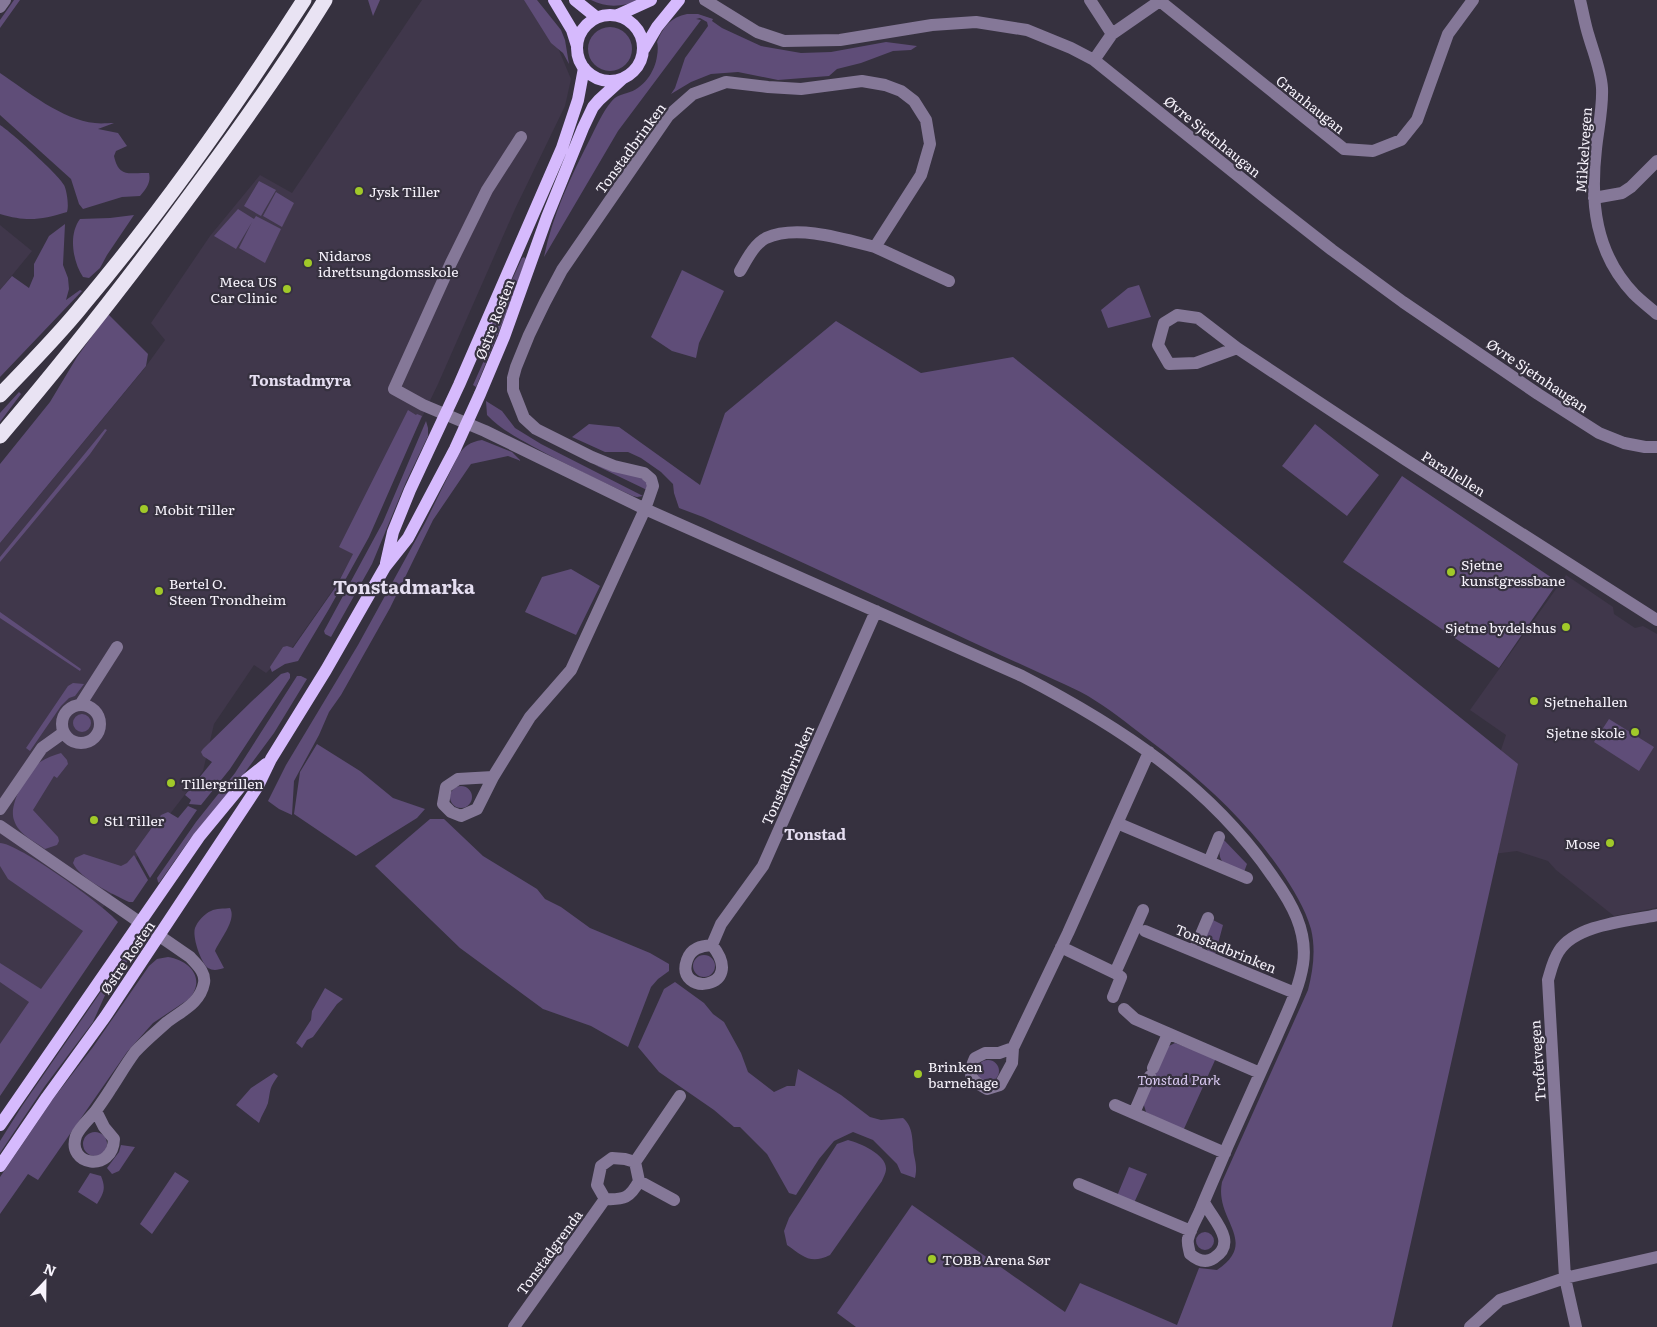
<svg xmlns="http://www.w3.org/2000/svg" width="1657" height="1327" font-family="Literata,serif">
  <style>
    .built { fill: #40374b }
    .green { fill: #5f4d78 }
    .lines { fill: none; stroke-linecap: round; stroke-linejoin: round }
    .minor { stroke: #857898; stroke-width: 12 }
    .major { stroke: #d6bafd; stroke-width: 12 }
    .highway { stroke: #e9e3f3; stroke-width: 15 }
    .poi-dot { fill: #a1c929; stroke: #36313f; stroke-width: 2 }
    .labels { text-anchor: middle; dominant-baseline: central; stroke-width: 4.5; stroke-linejoin: round; paint-order: stroke }
    .street-label { font-size: 14px; fill: #f7f3fc; stroke: #36313f }
    .poi-label { font-size: 14px; fill: #f7f3fc; stroke: #36313f; text-anchor: start }
    .park-label { font-size: 14px; font-style: italic; fill: #dbcbf3; stroke: #36313f }
    .neighbourhood-label { font-size: 15px; font-weight: bold; fill: #e5def1; stroke: #36313f }
    .district-label { font-size: 19px; font-weight: bold; fill: #e5def1; stroke: #36313f }
  </style>
  <rect width="100%" height="100%" fill="#36313f"/>
  <path class="built" d="M422,0H529L558,48L571,79L565,106L515,209L438,384L377,511L337,584L292,648L266,673L254,665L214,724L203,771L133,862L0,1064V543L144,369L165,340L151,323L210,236L260,175L292,193Z
    M0,225L32,251L0,290Z
    M1566,575L1613,607L1614,614L1635,628L1643,626L1657,634V907L1655,908L1614,916L1556,870L1548,861L1517,851L1485,855L1499,756L1506,735L1470,710Z"/>
  <path class="green" d="M14,0H20L0,28V20Z
    M368,0H380L373,16Z
    M524,0H537L561,30L565,40L569,64L563,53L551,43Z
    M591,0H642C624,6 608,9 591,0Z
    M687,14H698L713,19L712,21L722,28L761,46L801,53L831,52L886,42L917,46L911,50L893,51L861,63L837,69L829,76L778,80L738,72L711,74L691,82L671,94L675,88L685,58L708,26L707,22L700,18L696,19L701,20L618,131L544,257C552,216 571,176 590,139C596,127 602,113 611,102C616,96 620,95 627,93C643,89 655,72 657,56C658,51 658,45 657,42C663,27 671,17 687,14Z
    M588 49a22 22 0 1 1 44 0a22 22 0 1 1-44 0Z
    M0,73C27,91 62,120 95,123C101,124 108,123 114,123L98,129L118,133L127,146L116,151L114,156C119,179 130,172 149,173C151,182 147,188 140,196L122,197L83,209L79,204L71,179L0,115Z
    M0,125C10,131 59,175 64,185C67,191 69,206 67,212C41,220 27,222 0,214Z
    M259,181L276,190L261,216L244,206Z
    M276,192L294,203L282,227L263,216Z
    M238,209L254,219L256,216L281,229L265,263L239,248L252,222L236,249L214,236Z
    M134,215L107,255L100,268L89,278L83,277C73,262 68,235 80,219L110,218Z
    M65,224L63,265L68,278L69,289L66,300L80,290L82,291L0,377V290L12,276L29,288L34,276V264L49,236Z
    M524,257L526,259L504,319L476,387L473,385L486,356L493,321L522,258Z
    M682,270L724,291L699,343L696,358L672,351L651,337Z
    M1139,285L1151,317L1108,328L1101,310L1128,288Z
    M108,314L148,354L146,366L0,543V464L50,402L77,357Z
    M836,321L921,373L1013,357L1518,764L1392,1327H856L837,1313L912,1205L1065,1312L1080,1283L1177,1325L1199,1268L1217,1270C1260,1241 1214,1220 1222,1182L1308,990C1313,970 1316,950 1311,929C1305,908 1293,889 1281,871C1244,817 1197,776 1145,737C1127,723 1108,708 1088,696C1078,690 1066,685 1055,680C1021,664 986,649 951,632C869,593 786,555 703,517L679,508L674,493L673,484L661,472L641,458L628,452H605L572,437L589,424L619,427L700,485L725,413Z
    M19,392L21,394L0,422V413Z
    M486,401L502,411L515,428L541,444L643,496L637,497L633,496C598,480 565,464 532,446C516,437 499,428 487,415Z
    M408,410L416,415L417,414L422,416L369,537L329,609L298,661L285,664L272,672L270,667L283,647L287,646L293,648L337,585L353,554L339,547Z
    M426,421L428,428V436L406,482L372,564L331,637L325,634L324,631L383,522Z
    M1315,424L1379,475L1347,516L1282,466Z
    M105,429L107,430L90,454L0,562V557Z
    M482,440L512,452L521,461L508,456L471,464L433,520L390,608L341,695L329,712L319,735L294,781L292,815L279,809L268,801L286,765L358,645L425,523L458,456C464,446 470,442 482,440Z
    M595,465L637,475L647,482V490Z
    M1402,476L1558,582L1499,668L1343,562Z
    M571,569L600,586L576,635L525,612L542,577Z
    M0,612L81,669L80,671L0,618Z
    M288,672L290,674V678L230,769L201,805L189,804L191,800L185,795L212,762L203,756L201,752L203,749L252,701L281,674Z
    M297,676H301L307,679L274,733L240,779L190,839L159,883L158,882L157,878L196,822L235,773Z
    M73,683L84,684L75,696L69,698L61,706L30,751L26,748L68,686Z
    M73 723a9 9 0 1 1 18 0a9 9 0 1 1-18 0Z
    M1609,719L1654,747L1639,771L1594,742Z
    M317,744L360,771L393,798L425,809L417,818L356,856L294,814L300,772Z
    M61,753L67,760L68,764L57,778L54,776L33,810L58,837L59,841L57,845L45,849C34,841 18,834 14,820C8,805 27,772 40,762C46,758 54,755 61,753Z
    M450 797a11 11 0 1 1 22 0a11 11 0 1 1-22 0Z
    M188,806L197,810L150,878L135,851L161,815L168,812L178,818Z
    M430,819H444L483,856L537,889L545,899L561,907L590,928L650,953L669,964V971L658,979L651,987L628,1047L591,1026L543,1009L460,948L375,866Z
    M1222,838L1247,864L1244,872C1223,864 1215,863 1222,838Z
    M0,843C18,843 105,906 118,922L0,1096V1044L29,1002L0,982V963L41,989L83,931L8,879L0,866Z
    M84,854L121,866L127,863L134,855L148,880L133,902H129C113,894 80,879 73,863L75,858Z
    M230,908C237,920 220,939 215,951L224,968C218,970 213,971 208,968C201,963 192,937 195,928C197,922 205,913 211,911C216,908 224,909 230,908Z
    M1211,919L1223,925L1215,955C1198,948 1206,932 1211,919Z
    M133,945L135,947L131,956L106,993L93,1022L45,1086L0,1153V1141L22,1106Z
    M693 966a11 11 0 1 1 22 0a11 11 0 1 1-22 0Z
    M168,957C191,961 206,979 189,999L153,1023L127,1052L38,1180L28,1174L0,1214V1177L53,1099L93,1047L149,966L157,959Z
    M675,982L704,1003L713,1014L724,1022L741,1053L748,1072L774,1092L787,1086H795L798,1069L841,1095L870,1117L881,1120L903,1118C914,1127 912,1142 914,1155C916,1164 917,1169 915,1178L901,1173L897,1164L873,1140L853,1132L834,1141L819,1159L796,1195L789,1193L767,1154L740,1127H734L714,1110L659,1072L638,1047L664,989Z
    M325,988L343,999L337,1004L313,1037L307,1040L302,1048L296,1043L311,1020L312,1011Z
    M1175,1043L1216,1058L1183,1131L1146,1112L1143,1102L1167,1047Z
    M977 1071a11 11 0 1 1 22 0a11 11 0 1 1-22 0Z
    M274,1073L278,1076C269,1089 271,1088 268,1103C266,1109 261,1116 259,1123L236,1105L251,1088Z
    M83 1144a12 12 0 1 1 24 0a12 12 0 1 1-24 0Z
    M848,1140C860,1143 887,1155 886,1169C886,1173 883,1178 882,1181L830,1255C810,1265 803,1256 787,1245L784,1231L789,1218L837,1144Z
    M121,1145L135,1147L119,1171L112,1174L107,1168L119,1152Z
    M1129,1167L1147,1174L1134,1203L1117,1196Z
    M175,1172L189,1181L152,1234L140,1224Z
    M90,1173L101,1176C106,1188 104,1193 97,1204L78,1192Z
    M1196 1241a9 9 0 1 1 18 0a9 9 0 1 1-18 0Z"/>
  <g class="lines">
    <path class="minor" d="M705,0L757,32L784,41L840,40L932,25L976,22L1027,30L1071,48L1094,60L1262,195L1332,250L1403,302L1538,394L1599,433L1624,443L1645,447H1657
      M1090,0L1112,34
      M1580,0C1583,12 1585,25 1589,37C1594,54 1601,71 1602,88C1603,108 1598,129 1596,149C1590,202 1595,253 1634,294C1641,301 1649,307 1657,314
      M1160,1L1344,149L1373,151L1401,140L1417,120L1448,34L1473,0
      M0,7L5,0
      M1094,60L1112,34L1161,0
      M521,137L487,190L451,263L394,389L423,405L485,431L645,509L1022,676C1119,726 1210,785 1273,877C1291,902 1308,931 1303,964C1299,990 1286,1014 1276,1038C1260,1074 1244,1109 1228,1145C1219,1167 1209,1189 1200,1211C1196,1220 1190,1230 1188,1239C1187,1243 1189,1249 1190,1254C1197,1260 1205,1264 1214,1258C1239,1242 1212,1219 1204,1202
      M1594,198L1622,193L1631,187L1657,161
      M740,271C746,261 754,244 766,238C797,224 844,239 875,247
      M1237,348L1196,363L1169,364L1158,345L1164,323L1177,315L1198,318L1237,348L1406,460L1657,620
      M62 724a19 19 0 1 1 38 0a19 19 0 1 1-38 0Z
      M80,705L117,647
      M493,777L477,809L461,816L451,812L443,804L446,787L458,779L493,777L530,717L571,670L645,509L653,486L651,479L644,473L614,466L592,457L536,429L524,418L513,390V378L516,367L529,335L545,302L562,270L668,116L693,94L726,82L768,87L801,89L862,81L885,85L901,91L914,101L926,120L930,144L921,175L875,247L949,281
      M0,809L42,748L63,733
      M1117,823L1247,878
      M0,826L190,957C196,964 206,972 204,983C200,1004 181,1011 166,1023C156,1032 144,1042 135,1052C126,1064 118,1078 110,1090C105,1098 100,1105 95,1112C89,1119 79,1128 76,1136C66,1166 113,1173 114,1139L104,1127L96,1111
      M1209,862L1219,837
      M1145,931L1295,993
      M712,945L721,924L763,866L876,611
      M712,945C748,990 674,997 687,960C691,948 701,946 712,945Z
      M1061,947L1115,973L1121,977L1113,997
      M1194,951L1208,918
      M1115,973L1143,910
      M1124,1009L1135,1019L1260,1073
      M1013,1048L1012,1063L1000,1085L987,1089C970,1080 967,1075 975,1058L985,1053H999L1013,1048L1068,933L1149,752
      M1153,1068L1168,1034
      M1115,1105L1225,1153
      M1134,1113L1150,1076
      M612,1158L625,1159L635,1162L639,1181C630,1198 624,1200 605,1199L597,1185L601,1166Z
      M635,1162L680,1096
      M639,1181L674,1200
      M1079,1184L1191,1231
      M514,1327L605,1199
      M1470,1327L1500,1300L1565,1278L1657,1257
      M1576,1327L1565,1278L1548,980C1551,970 1553,960 1559,951C1576,924 1629,921 1657,915"/>
    <path class="major" d="M554,0L572,30L577,46
      M575,0L596,17
      M577 48a33 33 0 1 1 66 0a33 33 0 1 1-66 0Z
      M618,15L651,0
      M644,49L657,27L679,0
      M386,563L393,532L410,490L459,385L562,148L578,100L584,68
      M0,1125L199,837L246,780L266,764
      M0,1166L47,1097L105,1017L258,786L271,759L326,670L385,567L408,538L455,449L480,394L504,337L547,217L583,128L593,107L599,100L622,79"/>
    <path class="highway" d="M0,395C28,366 57,337 82,306C163,210 236,106 304,0
      M0,436C72,352 140,264 205,175C247,118 288,60 325,0"/>
  </g>
  <g class="poi-dot">
    <circle cx="359" cy="191" r="5"/>
    <circle cx="308" cy="263" r="5"/>
    <circle cx="287" cy="289" r="5"/>
    <circle cx="144" cy="509" r="5"/>
    <circle cx="1451" cy="572" r="5"/>
    <circle cx="159" cy="591" r="5"/>
    <circle cx="1566" cy="627" r="5"/>
    <circle cx="1534" cy="701" r="5"/>
    <circle cx="1635" cy="732" r="5"/>
    <circle cx="171" cy="783" r="5"/>
    <circle cx="94" cy="820" r="5"/>
    <circle cx="1610" cy="843" r="5"/>
    <circle cx="918" cy="1074" r="5"/>
    <circle cx="932" cy="1259" r="5"/>
  </g>
  <g class="labels">
    <g class="street-label">
      <text transform="translate(1311 104) rotate(39)">Granhaugan</text>
      <text transform="translate(1213 136) rotate(39)">Øvre Sjetnhaugan</text>
      <text transform="translate(630 148) rotate(-54)">Tonstadbrinken</text>
      <text transform="translate(1583 150) rotate(-86)">Mikkelvegen</text>
      <text transform="translate(494 319) rotate(-69)">Østre Rosten</text>
      <text transform="translate(1538 375) rotate(34)">Øvre Sjetnhaugan</text>
      <text transform="translate(1454 473) rotate(32)">Parallellen</text>
      <text transform="translate(787 775) rotate(-66)">Tonstadbrinken</text>
      <text transform="translate(1226 948) rotate(22)">Tonstadbrinken</text>
      <text transform="translate(127 957) rotate(-56)">Østre Rosten</text>
      <text transform="translate(1537 1061) rotate(-94)">Trofetvegen</text>
      <text transform="translate(549 1252) rotate(-54)">Tonstadgrenda</text>
    </g>
    <g class="poi-label">
      <text x="369" y="191">Jysk Tiller</text>
      <text x="318" y="255">Nidaros<tspan x="318" dy="16">idrettsungdomsskole</tspan></text>
      <text x="277" y="281" text-anchor="end">Meca US<tspan x="277" dy="16">Car Clinic</tspan></text>
      <text x="154" y="509">Mobit Tiller</text>
      <text x="1461" y="564">Sjetne<tspan x="1461" dy="16">kunstgressbane</tspan></text>
      <text x="169" y="583">Bertel O.<tspan x="169" dy="16">Steen Trondheim</tspan></text>
      <text x="1556" y="627" text-anchor="end">Sjetne bydelshus</text>
      <text x="1544" y="701">Sjetnehallen</text>
      <text x="1625" y="732" text-anchor="end">Sjetne skole</text>
      <text x="181" y="783">Tillergrillen</text>
      <text x="104" y="820">St1 Tiller</text>
      <text x="1600" y="843" text-anchor="end">Mose</text>
      <text x="928" y="1066">Brinken<tspan x="928" dy="16">barnehage</tspan></text>
      <text x="942" y="1259">TOBB Arena Sør</text>
    </g>
    <g class="park-label">
      <text x="1179" y="1079">Tonstad Park</text>
    </g>
    <g class="neighbourhood-label">
      <text x="300" y="379">Tonstadmyra</text>
      <text x="815" y="833">Tonstad</text>
    </g>
    <g class="district-label">
      <text x="404" y="586">Tonstadmarka</text>
    </g>
  </g>
  <g transform="translate(45 1282) rotate(22)" stroke="#36313f" stroke-width="4" paint-order="stroke">
  <path d="M0-4L9 19L0 12L-9 19Z" fill="#f7f3fc"/>
  <text y="-8" font-size="14" font-weight="bold" text-anchor="middle" fill="#f7f3fc">N</text>
  </g>
</svg>
